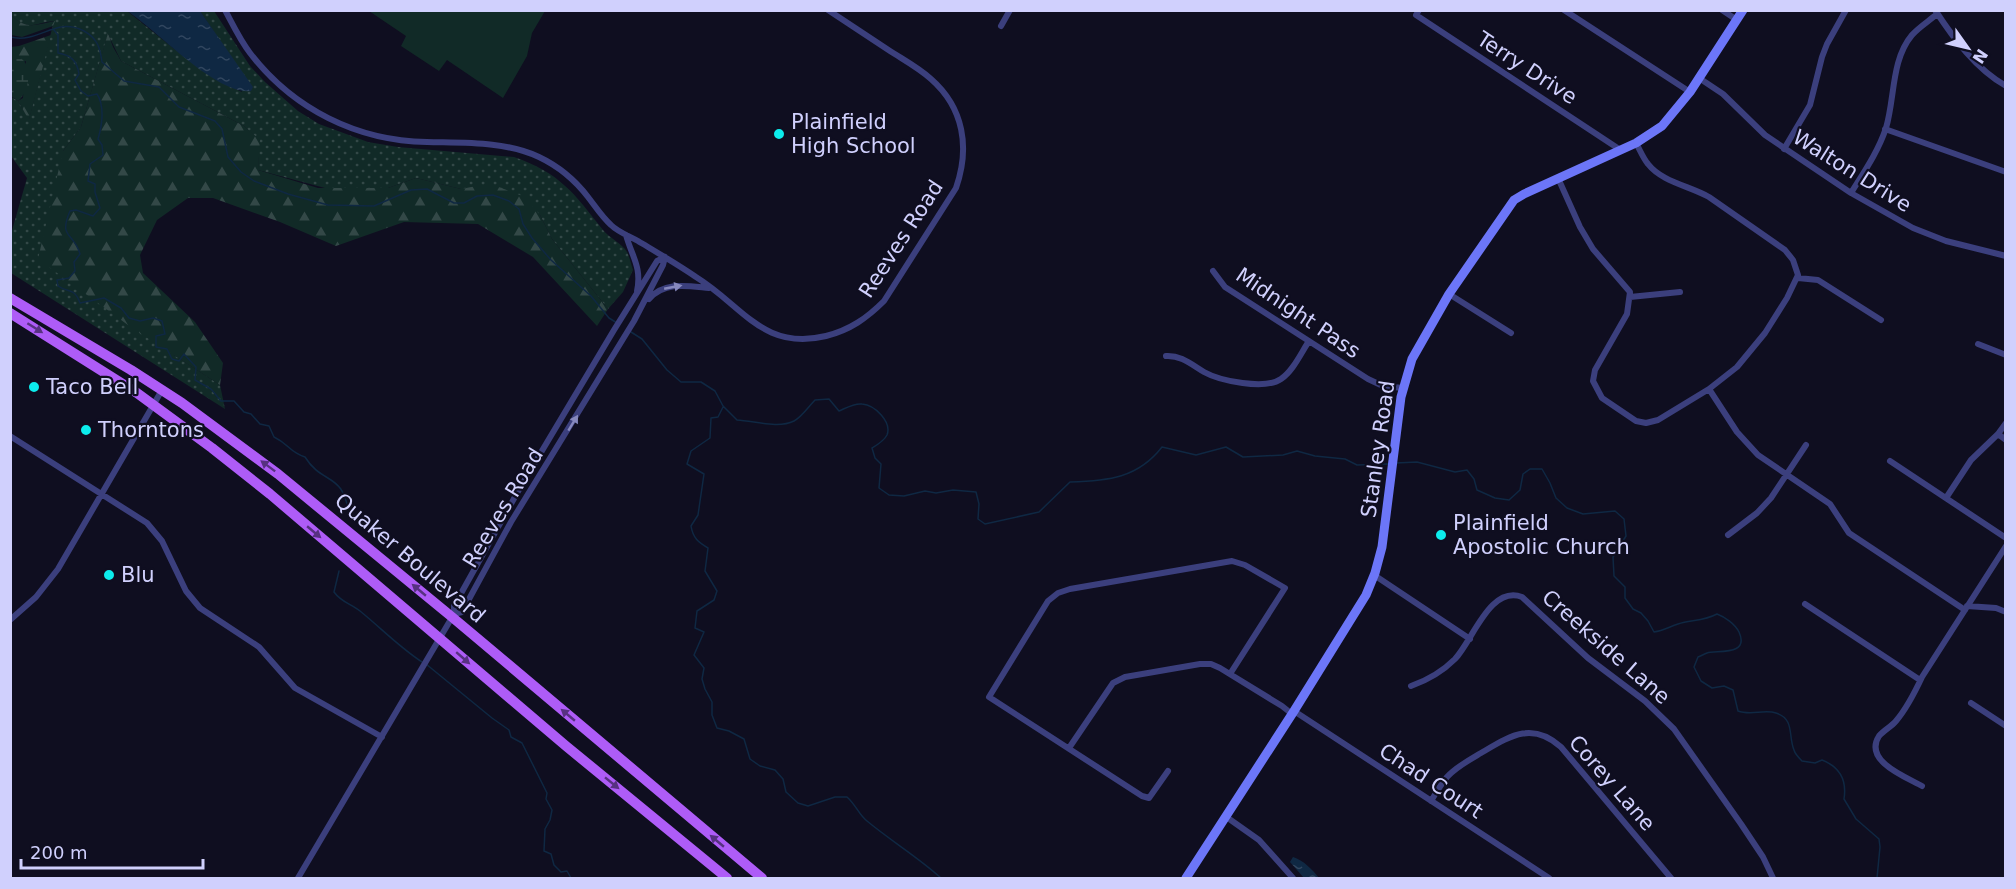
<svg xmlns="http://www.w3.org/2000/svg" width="2016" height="889" font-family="'DejaVu Sans',sans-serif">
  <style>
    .grass { fill: url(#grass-dots) }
    .forest { fill: url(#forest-firs) }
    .wetland { fill: url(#wetland-marsh) }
    .pitch { fill: #112a27 }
    .water { fill: url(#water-ripples) }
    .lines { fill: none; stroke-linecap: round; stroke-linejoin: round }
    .stream { stroke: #0f2843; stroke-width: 1.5 }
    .street { stroke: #3b3f7d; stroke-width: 6 }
    .secondary { stroke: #6c76f8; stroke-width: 9 }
    .primary { stroke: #ae5cf7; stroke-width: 10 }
    .oneway { fill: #8688bd }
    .oneway2 { fill: #573181 }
    .poi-dot { fill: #0cecec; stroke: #0f0e20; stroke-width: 2 }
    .labels { text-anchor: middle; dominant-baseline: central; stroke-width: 4.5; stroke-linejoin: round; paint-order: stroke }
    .street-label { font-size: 21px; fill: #d0d0fd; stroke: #0f0e20 }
    .poi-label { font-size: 21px; fill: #d0d0fd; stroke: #0f0e20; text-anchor: start }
  </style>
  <defs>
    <pattern id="grass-dots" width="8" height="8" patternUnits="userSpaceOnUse" patternTransform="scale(1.5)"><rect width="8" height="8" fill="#112a27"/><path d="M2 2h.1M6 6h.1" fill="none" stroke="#334847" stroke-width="1.8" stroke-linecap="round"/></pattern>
    <pattern id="forest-firs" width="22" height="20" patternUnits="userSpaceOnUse" patternTransform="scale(1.5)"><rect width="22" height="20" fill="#112a27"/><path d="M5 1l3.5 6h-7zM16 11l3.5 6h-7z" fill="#334847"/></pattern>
    <pattern id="wetland-marsh" width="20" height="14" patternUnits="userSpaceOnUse" patternTransform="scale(1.5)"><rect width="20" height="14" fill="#112a27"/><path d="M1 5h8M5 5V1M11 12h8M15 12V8" fill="none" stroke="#334847"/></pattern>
    <pattern id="water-ripples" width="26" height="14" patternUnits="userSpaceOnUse" patternTransform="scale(1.5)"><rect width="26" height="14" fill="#0f2843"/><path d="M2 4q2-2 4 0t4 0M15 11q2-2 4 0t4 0" fill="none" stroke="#31465f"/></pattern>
  </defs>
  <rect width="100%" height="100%" fill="#0f0e20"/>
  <path class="grass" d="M11,10L127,11L188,60L217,80L242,92L221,42L200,11H214L250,66L265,82L298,111L319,124L368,142L398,147L514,157C560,173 574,193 603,230C609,238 622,243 627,252C630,258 631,264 633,270L623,292L608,309L552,239L540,215L461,189L416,178L388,188H325L258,170L259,140L244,126L121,61L108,34L81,127L63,151L174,355L220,385L225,409L11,273V234L27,178L11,156L10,96L18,101L29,119L54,21C33,23 29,32 11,15Z"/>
  <path class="forest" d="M11,15C27,30 34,25 55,21L53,26L22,37L11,35Z
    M108,33L113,47L121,61L244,126L260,140L258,170L318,188H388L416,178L461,189L482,185L496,186L525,197L540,215L552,239L608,309L597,326L533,257L478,224L404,222L336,246L280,222L213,198H188L157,220L140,255L143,273L195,322L223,363L220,385L132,328L38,259L63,151L81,127Z
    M51,35L29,120L18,101L23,98L26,61L11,67V47L19,46Z"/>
  <path class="wetland" d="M15,56C34,59 31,91 18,101L11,96C10,83 7,66 15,56Z"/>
  <path class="pitch" d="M369,11H545L532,33L527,56L503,98L447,60L439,71L401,46L406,36Z"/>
  <path class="water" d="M127,11H200L253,87L251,91C216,95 157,30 127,11Z
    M1293,857C1303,860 1313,870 1319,878H1304L1290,862Z"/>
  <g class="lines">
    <path class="stream" d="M54,30L58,35V53C71,55 77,61 79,74L75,80L81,91L88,96L97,94C105,106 102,126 98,139L102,145L103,155L90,164L88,181L95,184V192L100,208L93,216L76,210L70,211C58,239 74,232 80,254L74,262L75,271L69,278L57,280L58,286C70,294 74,287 80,303L104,298L121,308L129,318L140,321L153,318L162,321L165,334L156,336V347L167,349L172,359L179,361L184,354L196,367L195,380L211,389L221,401H234L244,412L251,414L260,424L269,426L274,437C289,444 289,452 305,457C323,486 344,471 349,516
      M10,37C40,44 55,16 84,31C97,38 100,47 102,62L124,81L159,87L179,107L215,121L222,129L228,157L241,172L254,181L288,194L328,205L374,206L411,190L427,189L454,203H464L477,196L493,195L509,201L519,209L523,224L532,238L551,260L591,296L609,318L617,323
      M631,332L642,339L667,370L681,382H701L715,391L723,406L737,420C755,421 778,429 794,421C802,417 809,406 815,400L829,399L839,411C846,408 854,403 862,404C875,405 892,422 887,435C884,441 877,445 872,448L875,458L881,464L879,488L889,495L904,496L925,491L936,493L953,490L976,492L979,504L978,519L985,524L1039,512L1070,482C1108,481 1138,478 1162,447L1196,455L1226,447L1243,457L1283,455L1297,451L1315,456L1345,459L1357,465L1388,464
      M723,407L718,417L711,418L710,438L691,451L687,464L704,474L698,515L691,526C693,538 698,542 708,548L705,571L717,591L714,600L697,611L695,628L704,632L694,655L704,668L702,679L705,689L712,702V715L717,728L729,731L744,739L750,759L760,766L775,770L783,779L786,792L798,803L808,806L835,797H847C856,805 859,815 867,821C891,841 918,857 941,878
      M1396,463L1417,462L1455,472L1467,470L1474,479L1477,490L1495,498L1509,500L1520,490L1523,474L1530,469H1542L1550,483L1556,498L1567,508L1583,514L1615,511L1624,519L1626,536L1613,557L1614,576L1625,587V598L1633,609L1641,613L1648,621L1654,632C1663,631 1669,627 1678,624C1691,620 1704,621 1717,614C1725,617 1735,624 1739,632C1750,656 1717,650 1707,653C1704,654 1701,656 1698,657L1694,667L1701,681L1712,688L1724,686L1733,690L1738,711C1751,716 1764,709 1776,713C1795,719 1788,736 1794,750C1795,754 1799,758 1802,761L1815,763L1822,760C1840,767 1847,780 1844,799L1856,819L1879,839L1880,847L1877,878
      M339,571L334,592C341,602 351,604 360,611C381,628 399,647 422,662
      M426,664L492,718L509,730L511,737L522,743L547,793L546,799L552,810L550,820L545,829L544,851L551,854L554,865L561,872L567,871L571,878"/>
    <path class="street" d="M225,10C233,25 240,40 250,53C293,109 357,141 427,142C463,143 505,141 539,157C558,166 575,180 588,197C595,206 602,217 611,225C618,232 629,236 638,241C658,253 677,264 696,277C743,306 763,351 826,336C850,330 867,318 884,301L956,188C970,148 964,108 931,79C919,68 904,60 890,51C869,37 849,24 828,10
      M1419,10L1416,15L1619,149
      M1564,10L1690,92
      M1722,10L1737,20
      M1935,10C1954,39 1976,69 2006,86
      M1001,26L1010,10
      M1699,78L1723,94L1765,135L1851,193L1913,228L1946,241L2006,256
      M1885,129L2006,172
      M1784,149L1810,105L1822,57L1827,44L1846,10
      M1558,178L1580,227L1593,249L1630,292L1627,314L1595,370L1593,381L1602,398L1636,421L1646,423L1658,420L1709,389L1737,367L1765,333L1787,298L1798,275L1793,260L1785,250L1709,197C1690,186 1662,182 1648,164C1643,158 1640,150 1636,143
      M1851,193C1864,172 1878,152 1886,128C1895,98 1891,60 1912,35C1919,27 1929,21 1937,14
      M626,235C632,257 642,267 637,291
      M1213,271L1225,287L1368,379L1383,386L1403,388
      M1798,278L1818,280L1881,320
      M1449,294L1511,333
      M1630,297L1680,292
      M649,299C665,281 688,286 709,288
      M1978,344L2006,355
      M1166,356C1181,355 1192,365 1204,372C1220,381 1265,390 1281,379C1293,371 1301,353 1309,341
      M1709,389L1737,432L1758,455L1830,504L1849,533L1965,610
      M1998,434L2006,440
      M10,436L147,523L162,541L186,591L200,608L259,647L295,688L382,737
      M1890,461L2006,538
      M1946,498L1971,460L1998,434L2006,423
      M1728,535L1757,513L1771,498L1806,445
      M1374,575L1470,639
      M1805,604L1920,680
      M1967,606L1996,608L2006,612
      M454,614L462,612L511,522L634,321L663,265L665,257
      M10,620L36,597L58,569L162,390
      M1411,686C1428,680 1443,671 1455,659C1473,640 1490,585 1522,597L1588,658L1645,701L1674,729L1741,824L1763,857L1773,878
      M1971,703L2006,726
      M1294,711L1549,878
      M1069,748L1113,683L1125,677L1200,664H1211L1220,668L1282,706L1292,714
      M1168,771L1149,798L1142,796L989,697L1048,601L1058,593L1070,589L1232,561L1245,565L1285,588L1230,674
      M1922,786C1906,777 1863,761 1879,736C1884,730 1891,727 1896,721C1907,708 1915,692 1922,677L2006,546
      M1431,801C1436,793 1441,784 1447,777C1456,767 1469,760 1481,753C1510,736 1532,721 1561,747L1671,878
      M1225,816L1259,840L1293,878
      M298,878L454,614V606L521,486L614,330L657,261L665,257"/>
    <path class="secondary" d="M1186,878L1294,711L1366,595L1375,573L1382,547L1401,397L1412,359L1449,294L1514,200L1524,194L1636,143L1662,126L1690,92L1743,10"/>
    <path class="primary" d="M10,298L131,370L182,403L278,474L452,617L762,878
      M10,313L137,393L212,448L270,494L566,746L727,878"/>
  </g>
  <defs><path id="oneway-solid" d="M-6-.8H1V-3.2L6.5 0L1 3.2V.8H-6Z" transform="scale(1.5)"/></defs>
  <g class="oneway">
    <use href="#oneway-solid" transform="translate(673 287) rotate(-11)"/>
    <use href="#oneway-solid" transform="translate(573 423) rotate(-59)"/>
  </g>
  <g class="oneway2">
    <use href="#oneway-solid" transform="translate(35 328) rotate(32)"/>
    <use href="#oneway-solid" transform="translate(268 466) rotate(-143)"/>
    <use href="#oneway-solid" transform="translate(314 532) rotate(40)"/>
    <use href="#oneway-solid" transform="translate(419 590) rotate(-140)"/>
    <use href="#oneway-solid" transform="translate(463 658) rotate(41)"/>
    <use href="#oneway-solid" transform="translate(568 715) rotate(-140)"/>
    <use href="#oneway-solid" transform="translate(612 783) rotate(39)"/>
    <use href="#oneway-solid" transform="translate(717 841) rotate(-140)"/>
  </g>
  <g class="poi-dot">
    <circle cx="779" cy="134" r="6"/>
    <circle cx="34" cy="387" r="6"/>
    <circle cx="86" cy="430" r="6"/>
    <circle cx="1441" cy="535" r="6"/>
    <circle cx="109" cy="575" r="6"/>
  </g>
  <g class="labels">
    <g class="street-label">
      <text transform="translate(1527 68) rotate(33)">Terry Drive</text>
      <text transform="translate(1852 171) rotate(32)">Walton Drive</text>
      <text transform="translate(901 239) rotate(-57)">Reeves Road</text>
      <text transform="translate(1298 313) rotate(34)">Midnight Pass</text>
      <text transform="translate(1378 449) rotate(-82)">Stanley Road</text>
      <text transform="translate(503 508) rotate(-59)">Reeves Road</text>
      <text transform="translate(410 558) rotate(40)">Quaker Boulevard</text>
      <text transform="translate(1606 647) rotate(41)">Creekside Lane</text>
      <text transform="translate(1431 781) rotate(33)">Chad Court</text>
      <text transform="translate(1612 783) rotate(49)">Corey Lane</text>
    </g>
    <g class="poi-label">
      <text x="791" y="122">Plainfield<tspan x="791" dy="24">High School</tspan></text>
      <text x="46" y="387">Taco Bell</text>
      <text x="98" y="430">Thorntons</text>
      <text x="1453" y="523">Plainfield<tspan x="1453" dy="24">Apostolic Church</tspan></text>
      <text x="121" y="575">Blu</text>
    </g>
  </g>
  <rect width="2016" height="889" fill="none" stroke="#d0d0fd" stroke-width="24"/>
  <g transform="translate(1968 48) rotate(124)" stroke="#0f0e20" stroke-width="4.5" paint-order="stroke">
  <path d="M0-4.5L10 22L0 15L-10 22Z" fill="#d0d0fd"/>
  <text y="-9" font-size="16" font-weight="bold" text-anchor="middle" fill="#d0d0fd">N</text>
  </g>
  <path d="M21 859v9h182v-9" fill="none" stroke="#d0d0fd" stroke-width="3"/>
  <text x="30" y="859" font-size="18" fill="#d0d0fd" stroke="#0f0e20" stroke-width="4.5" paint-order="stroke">200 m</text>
</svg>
